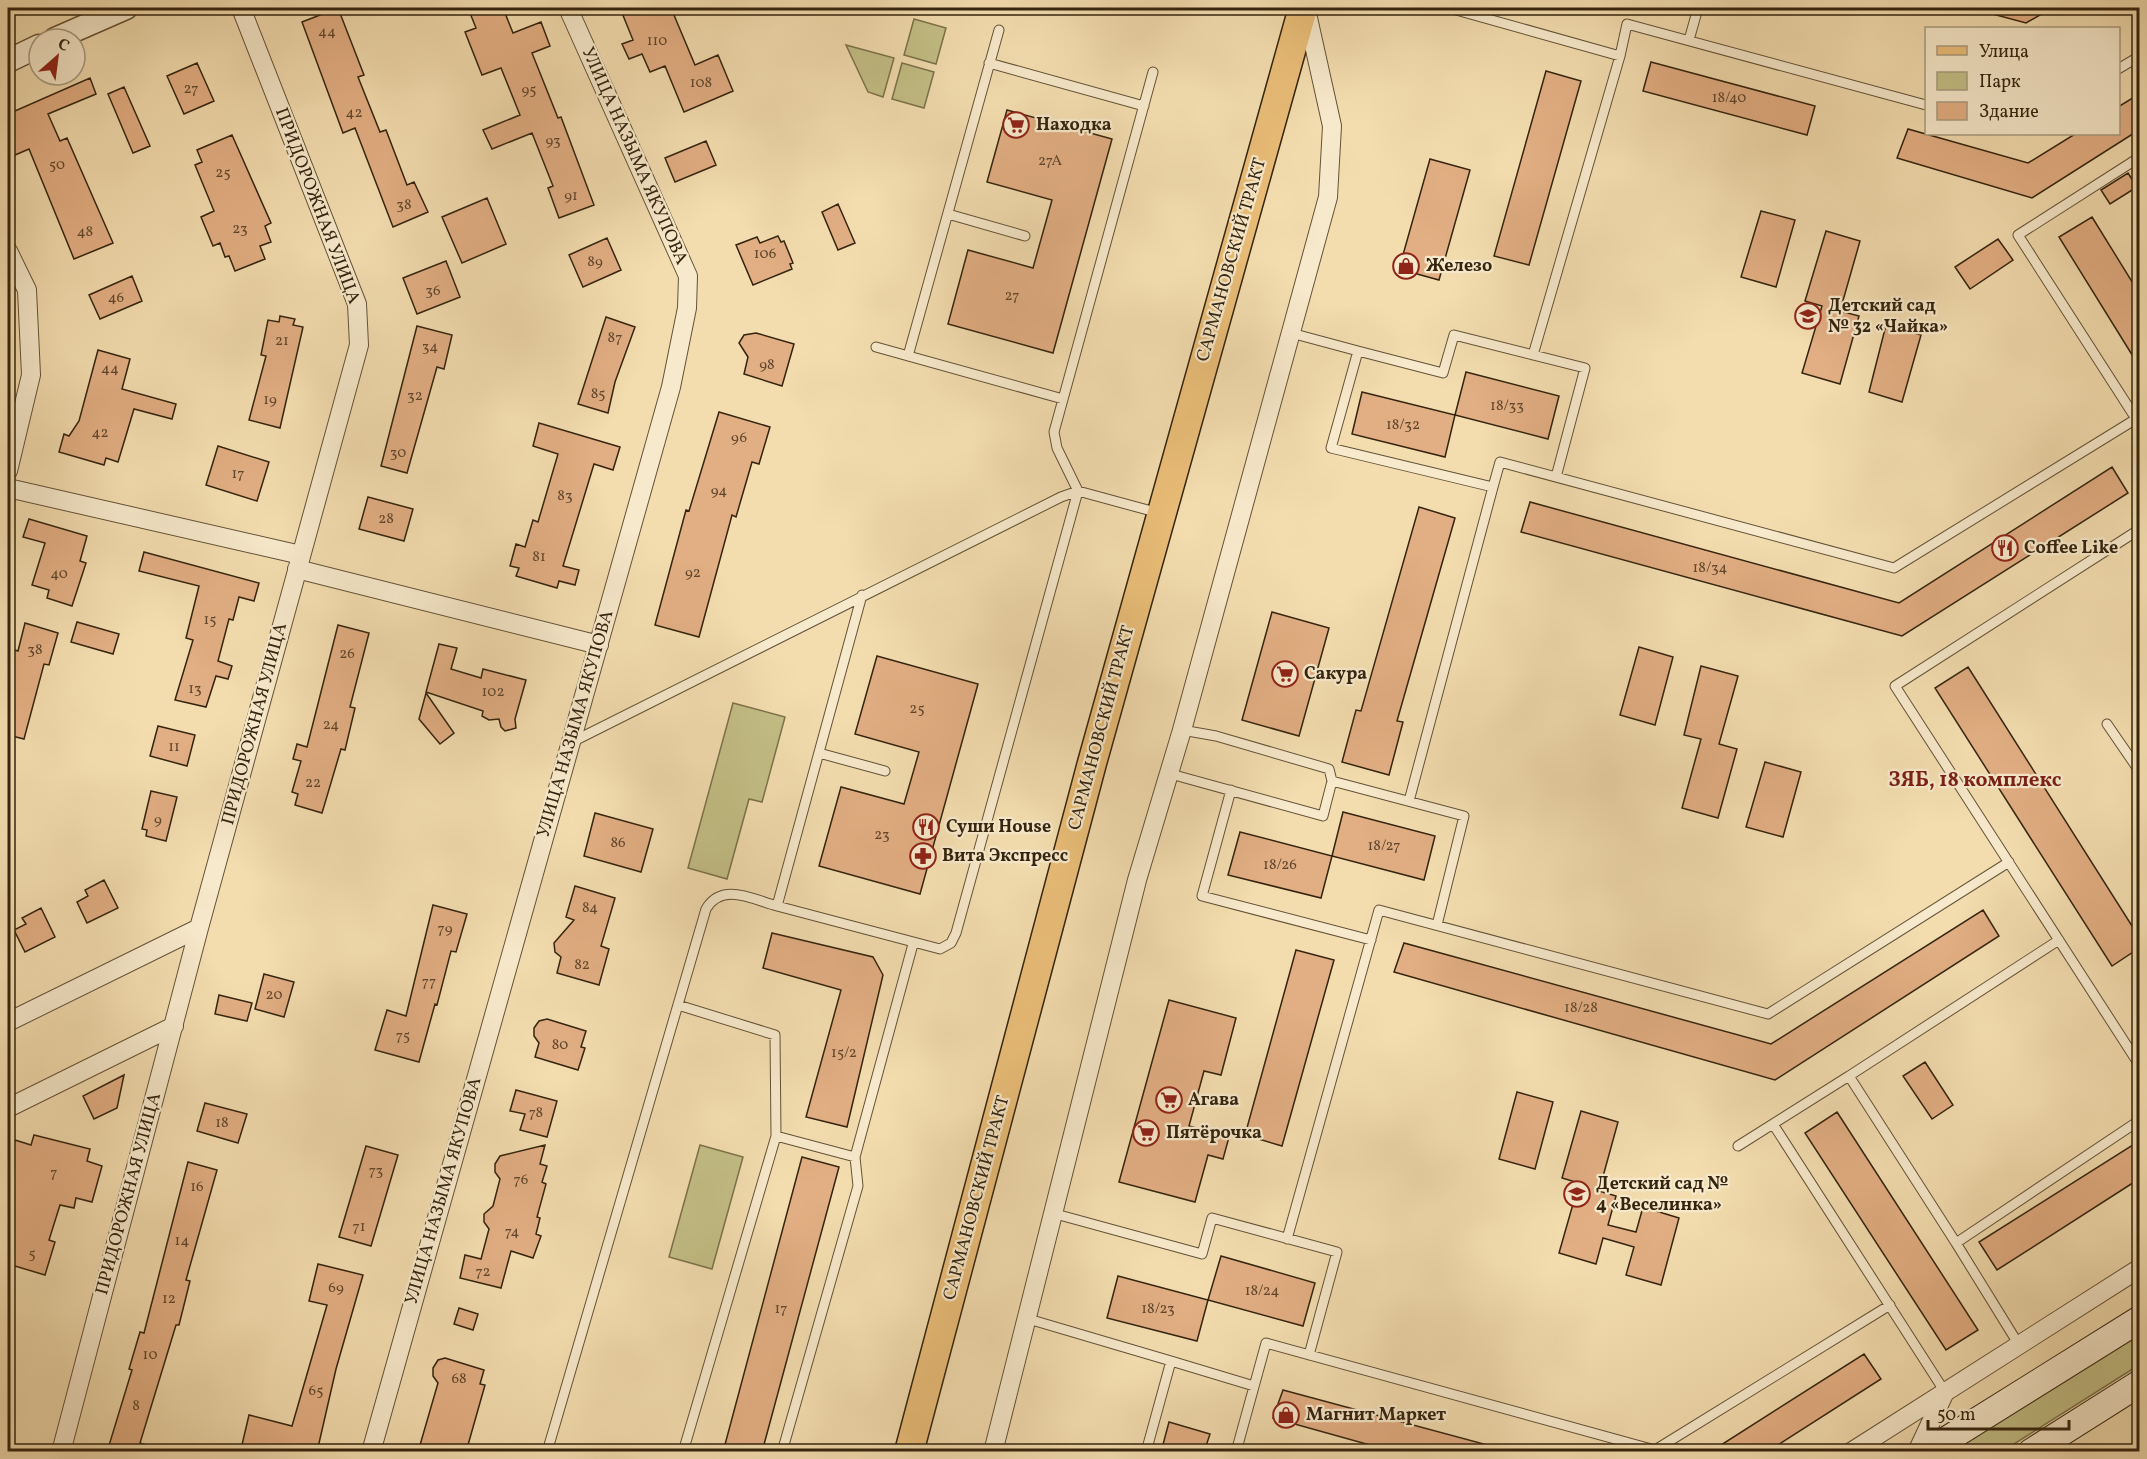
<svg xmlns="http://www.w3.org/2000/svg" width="2147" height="1459" font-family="Vollkorn,serif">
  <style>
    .green { fill: #c3bf86; stroke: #7c724a; stroke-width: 1.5 }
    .building { fill: #e2ae83; stroke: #34240f; stroke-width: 1.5 }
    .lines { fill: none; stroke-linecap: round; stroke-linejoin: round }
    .service-casing { stroke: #645237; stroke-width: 11 }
    .minor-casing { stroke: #645237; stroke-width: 20 }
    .tertiary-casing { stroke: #645237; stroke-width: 25 }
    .secondary-casing { stroke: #34240f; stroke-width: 28 }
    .primary-casing { stroke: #34240f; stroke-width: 31 }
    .service { stroke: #f7e9cb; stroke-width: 9 }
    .minor { stroke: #f7e9cb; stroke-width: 18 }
    .tertiary { stroke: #f7e9cb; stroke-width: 22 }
    .secondary { stroke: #f7e9cb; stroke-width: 26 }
    .primary { stroke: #eabe78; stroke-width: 28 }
    .labels { text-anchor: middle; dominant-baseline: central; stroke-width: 4.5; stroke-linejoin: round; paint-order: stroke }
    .number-label { font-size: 15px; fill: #60462c }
    .poi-label { font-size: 18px; font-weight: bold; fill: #34240f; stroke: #f7e9cb; text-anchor: start }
    .street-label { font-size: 18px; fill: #34240f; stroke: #f7e9cb }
    .quarter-label { font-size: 21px; font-weight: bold; fill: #7a1f14; stroke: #f7e9cb }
  </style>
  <rect width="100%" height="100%" fill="#f3ddaf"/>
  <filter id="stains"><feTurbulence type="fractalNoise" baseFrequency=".00333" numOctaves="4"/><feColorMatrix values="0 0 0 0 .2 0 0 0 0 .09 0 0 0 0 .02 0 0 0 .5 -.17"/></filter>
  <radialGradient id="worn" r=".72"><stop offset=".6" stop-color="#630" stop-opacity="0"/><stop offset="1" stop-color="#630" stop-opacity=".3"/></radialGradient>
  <path class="green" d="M914,19L946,28L936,64L904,55Z
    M846,45L894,58L883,97L868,92Z
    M902,63L934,72L924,108L892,99Z
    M733,703L785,717L762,802L749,799L727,879L688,868Z
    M700,1145L743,1157L712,1269L669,1257Z
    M2139,1330V1365L2003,1451L1948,1452Z"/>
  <path class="building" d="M338,8L364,75L358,77L380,132L386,130L407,185L414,182L428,212L393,227L355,128L343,133L302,22Z
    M468,8H503L513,33L541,22L550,46L532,53L558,118L561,117L594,205L559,218L548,188L553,186L532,133L492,149L483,130L520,115L501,68L482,75L465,32L476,28Z
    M620,8H671L695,65L718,55L733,91L684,112L665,66L650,72L642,54L629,59L622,44L633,40Z
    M1986,8H2052L2026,23L1985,12Z
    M1651,62L1815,106L1807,135L1643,91Z
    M197,63L214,101L184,114L167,76Z
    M1546,71L1581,81L1529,265L1494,256Z
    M90,78L96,94L48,114L60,141L67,138L113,243L74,259L29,149L8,158V114Z
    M124,87L150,146L133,153L108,94Z
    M2139,94V130L2032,198L1897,158L1908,129L2028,163L2075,134H2118V107Z
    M1007,110L1112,139L1053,353L948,324L968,250L1033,268L1052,200L987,182Z
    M232,135L271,223L265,226L271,242L260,246L265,259L235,271L229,256L225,257L220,243L213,246L201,217L214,211L195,165L202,162L197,150Z
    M706,141L716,165L675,182L665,158Z
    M1430,159L1470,170L1439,280L1399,269Z
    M2128,173L2137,187L2110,204L2101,190Z
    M487,198L506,244L462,263L442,217Z
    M838,204L855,243L838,250L822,212Z
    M1761,211L1795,220L1776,287L1741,277Z
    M2092,217L2139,293V366L2059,237Z
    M1826,231L1860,241L1840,311L1859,316L1840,384L1802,373L1822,306L1805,301Z
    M778,236L781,242L784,241L793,263L790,264L792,269L753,285L736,245L757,237L760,243Z
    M607,238L621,270L583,287L569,255Z
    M1998,239L2013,260L1970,289L1955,267Z
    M446,261L460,297L417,314L403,278Z
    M132,276L142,301L100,319L89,295Z
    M280,316L295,319L293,325L303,327L280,428L249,420L266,356L261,355L268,320L279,322Z
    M606,317L635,327L615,382L608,413L578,404Z
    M1886,325L1921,335L1902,402L1869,392Z
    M417,326L452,335L444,369L437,367L407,473L381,466Z
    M756,333L794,344L782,386L744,374L748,357L739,343L744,335Z
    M98,350L130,359L122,389L176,404L172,419L134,409L118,462L106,458L104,465L59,452L64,434L69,436L79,421Z
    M1466,372L1559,396L1548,439L1455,415Z
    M1362,392L1455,415L1445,457L1352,434Z
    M719,412L770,427L759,464L752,462L736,517L732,515L699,637L655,625L686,510L689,511Z
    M539,423L620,447L613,470L594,464L563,566L579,570L575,585L559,581L557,588L516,576L519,568L510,566L516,544L525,547L533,520L538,522L558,454L533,446Z
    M218,446L269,462L257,501L206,485Z
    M2112,467L2128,493L1902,636L1521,532L1530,502L1899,603Z
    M368,497L413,509L404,541L359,529Z
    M1419,507L1455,518L1397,721L1403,722L1389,775L1342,762L1356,710L1361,711Z
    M29,519L87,536L80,561L86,563L72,606L47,598L49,590L32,585L45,543L23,537Z
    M144,552L259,583L254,601L239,597L233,620L229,619L218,661L232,666L228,679L216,676L206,707L175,700L193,640L186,638L199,586L139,571Z
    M1272,612L1329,628L1299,736L1242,720Z
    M77,622L119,634L113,654L71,642Z
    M25,623L58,633L49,665L44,664L24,739L8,735V648L18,651Z
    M338,625L369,633L350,707L355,708L345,750L341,749L322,813L295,805L298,794L292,792L301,761L293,759L297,744L307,747Z
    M439,644L457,648L451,669L481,678L483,669L526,680L515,719L516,728L505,731L501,727L499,719L489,720L482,716L483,711L426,692Z
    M1639,647L1673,657L1655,725L1620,715Z
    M877,656L978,684L920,894L819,866L841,787L904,804L919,752L855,734Z
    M1701,666L1738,676L1719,744L1737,749L1718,818L1682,808L1701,739L1684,735Z
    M1968,667L2139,937V948L2112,966L1935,688Z
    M426,693L454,733L440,744L419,719Z
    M158,726L195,735L187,766L150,756Z
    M1765,762L1801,772L1783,837L1746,827Z
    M151,791L177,797L166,841L146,836L147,830L142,829Z
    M1343,812L1435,836L1424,880L1332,856Z
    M595,813L653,829L641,872L584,856Z
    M1240,832L1332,856L1321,898L1228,875Z
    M104,880L118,908L87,923L77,902L88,896L85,890Z
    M575,886L615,898L601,946L609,949L599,985L557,973L561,957L555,952L554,943L574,920L566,917Z
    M433,905L467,914L456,952L451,951L437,1005L435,1004L419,1062L375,1050L387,1010L406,1016Z
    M41,908L55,937L25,952L14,930L26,924L22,918Z
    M1983,910L1999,936L1775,1080L1394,972L1404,943L1771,1044Z
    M772,933L873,957L883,975L847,1127L806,1117L841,990L763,968Z
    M1296,950L1334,960L1282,1146L1245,1135Z
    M264,974L294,982L284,1017L255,1009Z
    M219,995L252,1003L247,1021L215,1014Z
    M1169,1000L1236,1018L1221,1075L1204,1071L1189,1126L1229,1137L1223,1159L1208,1155L1195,1202L1119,1182Z
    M547,1019L586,1031L581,1047L585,1048L578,1070L535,1057L539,1043L534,1036V1028L539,1021Z
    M1925,1062L1953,1105L1932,1119L1903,1076Z
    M124,1075L117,1108L94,1119L83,1096Z
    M516,1090L557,1101L547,1137L520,1130L525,1114L510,1111Z
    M1517,1092L1553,1102L1535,1169L1499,1159Z
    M205,1103L247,1114L238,1143L197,1131Z
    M1581,1111L1618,1122L1599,1191L1616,1196L1608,1225L1636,1232L1643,1207L1679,1218L1661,1285L1626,1275L1634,1247L1603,1238L1596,1264L1559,1253L1579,1183L1562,1178Z
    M1837,1112L1978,1330L1946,1350L1805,1133Z
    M34,1135L90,1149L87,1161L102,1166L92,1202L76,1198L74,1208L60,1205L49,1240L55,1242L45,1275L8,1264V1169L15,1140L31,1145Z
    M2139,1141V1179L1997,1270L1979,1242Z
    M545,1145L540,1164L547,1166L542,1182L546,1184L537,1217L540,1218L536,1234L541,1236L533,1258L511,1251L501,1288L460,1278L465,1255L481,1259L489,1229L484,1222V1214L493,1206L500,1179L495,1172V1164L500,1156Z
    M366,1146L398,1155L371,1246L339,1237Z
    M802,1157L839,1167L762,1452H723Z
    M188,1162L217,1170L186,1280L190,1281L179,1325H176L140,1443L153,1447L152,1452H107L132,1370L129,1369L140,1332L144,1333Z
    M1221,1256L1315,1283L1303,1326L1208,1300Z
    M318,1264L363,1275L336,1369L317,1452H252L241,1449L249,1415L292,1426L327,1305L309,1301Z
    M1118,1276L1208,1300L1197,1341L1107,1318Z
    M459,1308L478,1314L473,1330L454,1324Z
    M1864,1354L1881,1379L1767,1452H1710Z
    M445,1358L484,1370L480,1384L485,1385L466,1452H418L438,1383L433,1376V1368L438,1360Z
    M1283,1390L1495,1447V1452H1395L1273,1418Z
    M1169,1422L1210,1434L1204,1452H1161Z"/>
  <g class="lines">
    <g class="service-casing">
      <path id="service" d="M1449,8L1620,56L1627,24L1926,105
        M1689,40L1698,8
        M989,63L1144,106
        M2118,69L2140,56
        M2140,157L2018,235L2140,425
        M948,214L1025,236
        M1291,333L1358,351L1331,448L1493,487L1500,462L1894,568L2136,419
        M876,347L1063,399
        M1358,351L1443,373L1454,335L1585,368L1556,477
        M1533,355L1620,56
        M908,356L999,30
        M2140,529L1895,686L2140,1066
        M862,595L777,906L940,949L951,943L956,933L1078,491L1057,448L1054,432L1153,72
        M2107,724L2140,772
        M1182,730L1216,736L1329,769L1332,781
        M572,742L1061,497L1078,491L1159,513
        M819,753L885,771
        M1167,773L1323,816L1332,781L1464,816L1437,925
        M1231,790L1202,896L1371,940
        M1409,801L1493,487
        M678,1005L775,1035L776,1136
        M1849,1076L2059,940
        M1773,1124L1945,1392
        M1738,1146L1849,1076L1956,1243
        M1052,1213L1202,1254L1212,1218L1337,1252L1309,1355
        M1287,1239L1379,910L1768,1014L2009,862
        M1025,1318L1171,1361L1146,1452
        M2019,1345L1956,1243L2140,1120
        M1171,1361L1254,1386
        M547,1452L706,909C722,882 752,899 777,906
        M683,1452L776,1136L855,1157L913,944
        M782,1452L858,1186L855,1157
        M1236,1452L1266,1343L1655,1450L1890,1305"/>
    </g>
    <g class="minor-casing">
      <path id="minor" d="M8,251L27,290L31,375L8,471
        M8,488L301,555
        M297,569L599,645
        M8,1022L199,928
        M8,1108L174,1026
        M61,1452L199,928L359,345L357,304L241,8
        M371,1452L671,387L687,308L688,276L568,8
        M993,1452L1137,880L1182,730L1328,197L1332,126L1306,9
        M1851,1452L2140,1268
        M1917,1452L1945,1392"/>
    </g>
    <g class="tertiary-casing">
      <path id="tertiary" d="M55,39L126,8
        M8,61L39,46"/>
    </g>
    <g class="secondary-casing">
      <path id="secondary" d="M1927,1452L2140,1319
        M2031,1452L2140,1383"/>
    </g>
    <g class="primary-casing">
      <path id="primary" d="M909,1452L1092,763L1303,8"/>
    </g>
    <use href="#service" class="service"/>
    <use href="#minor" class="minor"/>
    <use href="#tertiary" class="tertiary"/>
    <use href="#secondary" class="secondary"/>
    <use href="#primary" class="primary"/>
  </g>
  <defs>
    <g id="supermarket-ring" transform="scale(1.35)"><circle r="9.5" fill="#f7e9cb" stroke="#8f2418" stroke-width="1.5"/><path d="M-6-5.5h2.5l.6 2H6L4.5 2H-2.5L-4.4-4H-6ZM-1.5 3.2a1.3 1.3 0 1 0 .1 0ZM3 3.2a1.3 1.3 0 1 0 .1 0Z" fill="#8f2418"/></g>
    <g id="shop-ring" transform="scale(1.35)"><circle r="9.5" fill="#f7e9cb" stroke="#8f2418" stroke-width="1.5"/><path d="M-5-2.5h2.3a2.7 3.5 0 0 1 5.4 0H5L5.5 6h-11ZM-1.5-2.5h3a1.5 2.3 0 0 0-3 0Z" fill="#8f2418"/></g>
    <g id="school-ring" transform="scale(1.35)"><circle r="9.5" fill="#f7e9cb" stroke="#8f2418" stroke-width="1.5"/><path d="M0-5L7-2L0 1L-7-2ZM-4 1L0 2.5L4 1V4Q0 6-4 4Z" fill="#8f2418"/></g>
    <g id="restaurant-ring" transform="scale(1.35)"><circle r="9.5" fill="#f7e9cb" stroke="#8f2418" stroke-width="1.5"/><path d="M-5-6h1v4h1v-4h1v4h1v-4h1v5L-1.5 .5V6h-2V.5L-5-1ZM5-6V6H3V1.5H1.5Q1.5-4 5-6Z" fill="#8f2418"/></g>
    <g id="pharmacy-ring" transform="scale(1.35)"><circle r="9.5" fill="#f7e9cb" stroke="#8f2418" stroke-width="1.5"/><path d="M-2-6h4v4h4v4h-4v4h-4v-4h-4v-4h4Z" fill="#8f2418"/></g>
  </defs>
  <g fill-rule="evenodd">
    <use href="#supermarket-ring" x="1016" y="125"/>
    <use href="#shop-ring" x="1406" y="266"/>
    <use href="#school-ring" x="1808" y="316"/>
    <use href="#restaurant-ring" x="2005" y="548"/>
    <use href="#supermarket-ring" x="1285" y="674"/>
    <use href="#restaurant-ring" x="926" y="827"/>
    <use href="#pharmacy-ring" x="923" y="856"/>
    <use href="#supermarket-ring" x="1169" y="1100"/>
    <use href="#supermarket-ring" x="1146" y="1133"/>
    <use href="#school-ring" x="1577" y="1194"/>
    <use href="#shop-ring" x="1286" y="1415"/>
  </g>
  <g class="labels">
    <g class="number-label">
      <text x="327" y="32">44</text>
      <text x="657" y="41">110</text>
      <text x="701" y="83">108</text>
      <text x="191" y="89">27</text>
      <text x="529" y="90">95</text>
      <text x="1729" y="98">18/40</text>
      <text x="354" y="113">42</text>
      <text x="553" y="141">93</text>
      <text x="1050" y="161">27А</text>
      <text x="57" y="165">50</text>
      <text x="223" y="173">25</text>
      <text x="571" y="196">91</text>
      <text x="404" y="205">38</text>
      <text x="240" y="229">23</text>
      <text x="85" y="232">48</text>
      <text x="765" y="254">106</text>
      <text x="595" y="262">89</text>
      <text x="433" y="291">36</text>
      <text x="1012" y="296">27</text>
      <text x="116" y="298">46</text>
      <text x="615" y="338">87</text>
      <text x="282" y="341">21</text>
      <text x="430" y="347">34</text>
      <text x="767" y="365">98</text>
      <text x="110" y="369">44</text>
      <text x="598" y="394">85</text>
      <text x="415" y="396">32</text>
      <text x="270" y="400">19</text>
      <text x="1507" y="406">18/33</text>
      <text x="1403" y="425">18/32</text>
      <text x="100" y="433">42</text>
      <text x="739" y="438">96</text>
      <text x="398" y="453">30</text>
      <text x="238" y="474">17</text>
      <text x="719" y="491">94</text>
      <text x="565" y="496">83</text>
      <text x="386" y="519">28</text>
      <text x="539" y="557">81</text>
      <text x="1710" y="568">18/34</text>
      <text x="693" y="573">92</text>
      <text x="59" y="574">40</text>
      <text x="210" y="620">15</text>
      <text x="35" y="650">38</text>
      <text x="347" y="654">26</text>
      <text x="195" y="689">13</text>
      <text x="493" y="692">102</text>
      <text x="917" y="709">25</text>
      <text x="331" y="725">24</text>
      <text x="174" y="747">11</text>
      <text x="313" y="783">22</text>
      <text x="158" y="820">9</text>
      <text x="882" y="835">23</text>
      <text x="618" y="843">86</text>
      <text x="1384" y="846">18/27</text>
      <text x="1280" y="865">18/26</text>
      <text x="590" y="908">84</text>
      <text x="445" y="929">79</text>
      <text x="582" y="965">82</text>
      <text x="429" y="982">77</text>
      <text x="274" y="995">20</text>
      <text x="1581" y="1008">18/28</text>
      <text x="403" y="1036">75</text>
      <text x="560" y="1045">80</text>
      <text x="844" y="1053">15/2</text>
      <text x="536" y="1113">78</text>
      <text x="222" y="1123">18</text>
      <text x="376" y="1171">73</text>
      <text x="54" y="1173">7</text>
      <text x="521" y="1180">76</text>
      <text x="197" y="1187">16</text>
      <text x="359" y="1227">71</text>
      <text x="512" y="1232">74</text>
      <text x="182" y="1241">14</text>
      <text x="32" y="1254">5</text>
      <text x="483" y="1272">72</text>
      <text x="336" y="1288">69</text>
      <text x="1262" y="1291">18/24</text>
      <text x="169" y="1299">12</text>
      <text x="781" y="1309">17</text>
      <text x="1158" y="1309">18/23</text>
      <text x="150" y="1355">10</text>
      <text x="459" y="1379">68</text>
      <text x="316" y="1391">65</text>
      <text x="136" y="1406">8</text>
    </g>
    <g class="poi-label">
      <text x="1036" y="125">Находка</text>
      <text x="1426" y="266">Железо</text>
      <text x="1828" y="306">Детский сад<tspan x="1828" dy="21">№ 32 «Чайка»</tspan></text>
      <text x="2024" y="548">Coffee Like</text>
      <text x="1304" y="674">Сакура</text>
      <text x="946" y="827">Суши House</text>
      <text x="942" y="856">Вита Экспресс</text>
      <text x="1188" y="1100">Агава</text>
      <text x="1166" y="1133">Пятёрочка</text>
      <text x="1596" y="1184">Детский сад №<tspan x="1596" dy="21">4 «Веселинка»</tspan></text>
      <text x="1306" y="1415">Магнит Маркет</text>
    </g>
    <g class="street-label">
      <text transform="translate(634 156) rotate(66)">УЛИЦА НАЗЫМА ЯКУПОВА</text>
      <text transform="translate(317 206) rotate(69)">ПРИДОРОЖНАЯ УЛИЦА</text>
      <text transform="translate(1232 260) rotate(-74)">САРМАНОВСКИЙ ТРАКТ</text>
      <text transform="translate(255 724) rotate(-75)">ПРИДОРОЖНАЯ УЛИЦА</text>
      <text transform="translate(576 724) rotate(-74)">УЛИЦА НАЗЫМА ЯКУПОВА</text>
      <text transform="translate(1102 728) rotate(-75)">САРМАНОВСКИЙ ТРАКТ</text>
      <text transform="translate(444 1191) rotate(-74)">УЛИЦА НАЗЫМА ЯКУПОВА</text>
      <text transform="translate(129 1194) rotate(-75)">ПРИДОРОЖНАЯ УЛИЦА</text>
      <text transform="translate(977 1198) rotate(-75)">САРМАНОВСКИЙ ТРАКТ</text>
    </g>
    <g class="quarter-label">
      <text x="1975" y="780">ЗЯБ, 18 комплекс</text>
    </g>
  </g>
  <rect width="2147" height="1459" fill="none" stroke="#f3ddaf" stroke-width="30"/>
  <rect x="9" y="9" width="2129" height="1441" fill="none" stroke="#34240f" stroke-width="3"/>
  <rect x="15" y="15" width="2117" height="1429" fill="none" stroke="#34240f" stroke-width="1.5"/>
  <rect x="1925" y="27" width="195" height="108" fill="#f7e9cb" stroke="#a99a80" stroke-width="1.5"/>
  <rect x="1937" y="46" width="30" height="9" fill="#eabe78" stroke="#a99a80" stroke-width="1.5"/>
  <text x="1979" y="57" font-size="18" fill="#34240f">Улица</text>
  <rect x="1937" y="72" width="30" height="18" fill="#c3bf86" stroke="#a99a80" stroke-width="1.5"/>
  <text x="1979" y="87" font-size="18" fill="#34240f">Парк</text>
  <rect x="1937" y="102" width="30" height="18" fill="#e2ae83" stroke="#a99a80" stroke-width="1.5"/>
  <text x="1979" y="117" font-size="18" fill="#34240f">Здание</text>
  <g transform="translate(57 57) rotate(28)"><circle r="28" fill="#f7e9cb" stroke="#a99a80" stroke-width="1.5"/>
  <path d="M0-4.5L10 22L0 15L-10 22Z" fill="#8f2418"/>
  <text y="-9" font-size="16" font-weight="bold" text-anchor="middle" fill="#34240f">С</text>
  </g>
  <path d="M1928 1420v9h141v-9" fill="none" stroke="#34240f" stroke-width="3"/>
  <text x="1937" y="1420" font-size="18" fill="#34240f" stroke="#f7e9cb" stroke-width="4.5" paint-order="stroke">50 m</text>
  <rect width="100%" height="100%" filter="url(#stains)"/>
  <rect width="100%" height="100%" fill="url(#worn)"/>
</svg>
